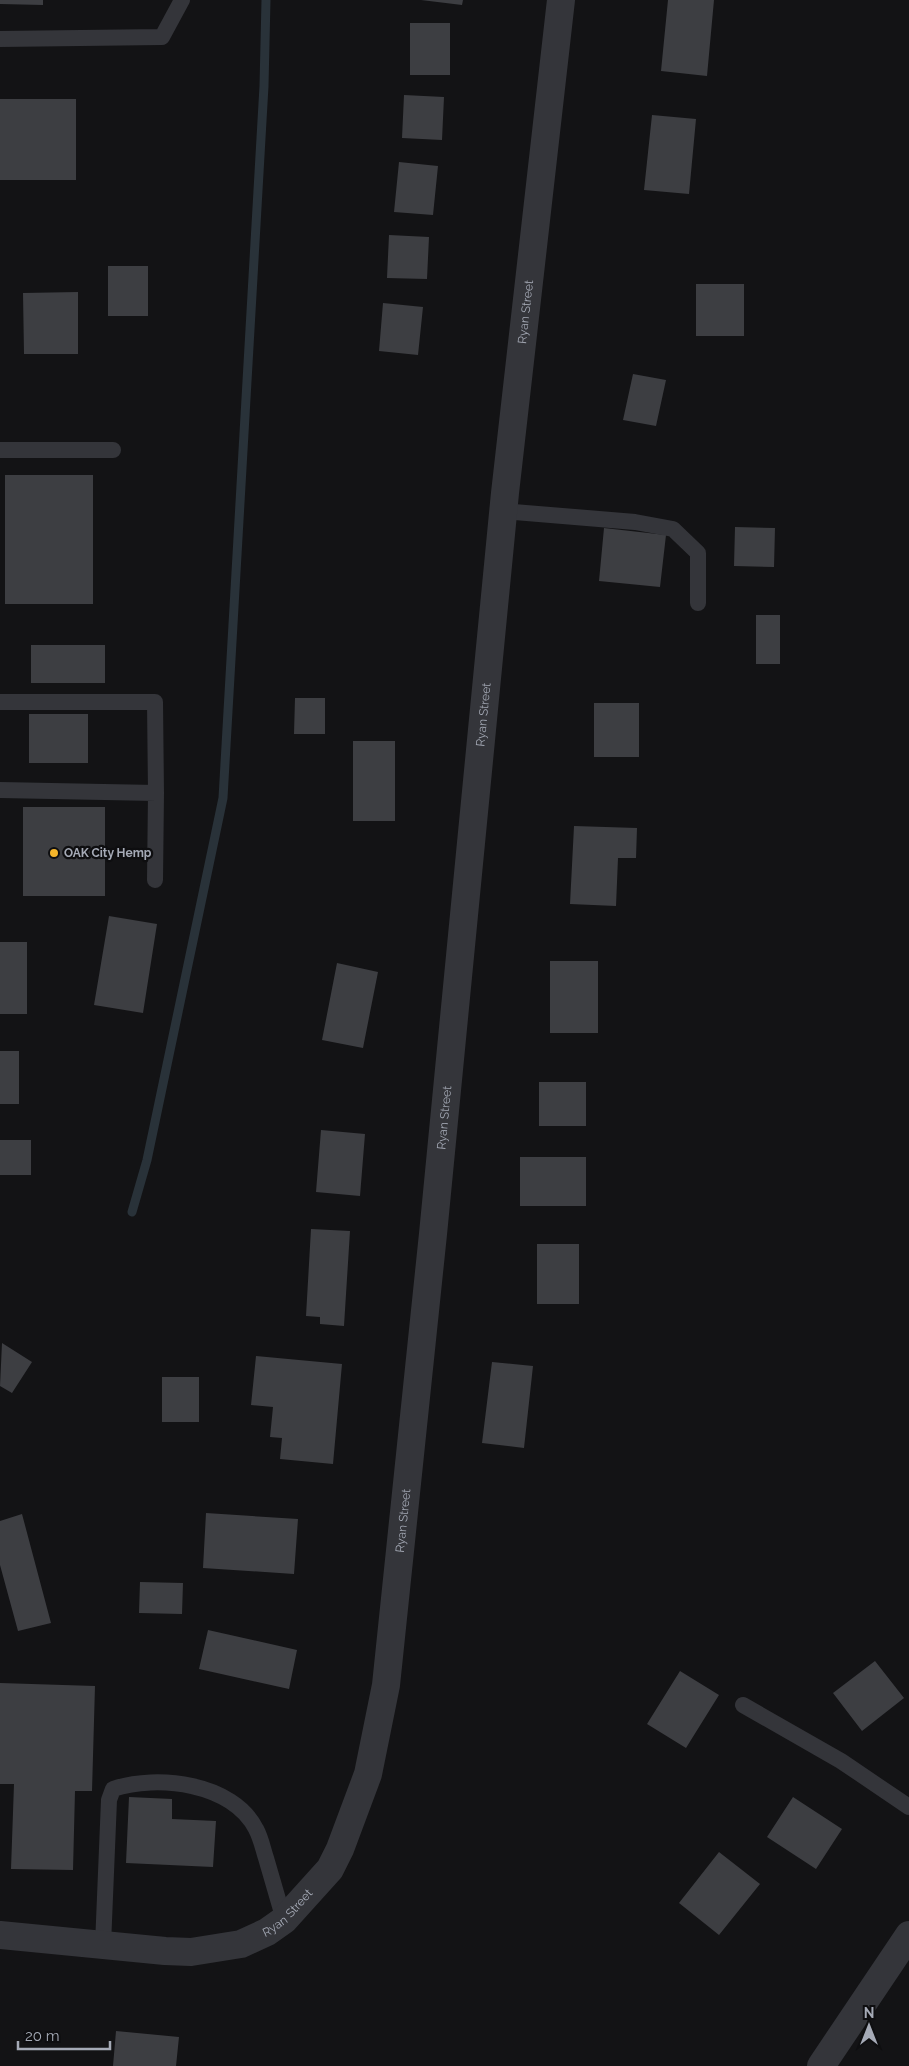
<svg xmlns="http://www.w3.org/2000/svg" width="909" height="2066" font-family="Raleway,sans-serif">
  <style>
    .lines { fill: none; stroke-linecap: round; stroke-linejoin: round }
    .stream { stroke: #293239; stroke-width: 9 }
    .building { fill: #3d3e42 }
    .service { stroke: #34353a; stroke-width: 16 }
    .minor { stroke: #34353a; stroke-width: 28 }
    .tertiary { stroke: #34353a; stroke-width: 28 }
    .poi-dot { fill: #f6b62b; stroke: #0e0e10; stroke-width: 2 }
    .labels { text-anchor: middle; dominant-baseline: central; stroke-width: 4.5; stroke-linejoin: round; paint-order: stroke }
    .street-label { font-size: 12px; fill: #a5aab6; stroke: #0e0e10 }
    .poi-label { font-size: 12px; font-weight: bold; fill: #a5aab6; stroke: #0e0e10; text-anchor: start }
  </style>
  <rect width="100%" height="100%" fill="#131315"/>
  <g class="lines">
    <path class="stream" d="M132,1212L147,1160L223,798L264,86L266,0"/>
  </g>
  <path class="building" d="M0,0H43V5L0,4Z
    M421,0H463L462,5Z
    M668,0H714L707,76L661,71Z
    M410,23H450V75H410Z
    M404,95L444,97L442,140L402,138Z
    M0,99H76V180H0Z
    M652,115L696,119L689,194L644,190Z
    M399,162L438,166L433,215L394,212Z
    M389,235L429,237L427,279L387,278Z
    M108,266H148V316H108Z
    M696,284H744V336H696Z
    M78,292V354H24L23,293Z
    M383,303L423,307L418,355L379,351Z
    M633,374L666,380L656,426L623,420Z
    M5,475H93V604H5Z
    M735,527L775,528L774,567L734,566Z
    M604,528L666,535L660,587L599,581Z
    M756,615H780V664H756Z
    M31,645H105V683H31Z
    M295,698H325V734H294Z
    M594,703H639V757H594Z
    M29,714H88V763H29Z
    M353,741H395V821H353Z
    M23,807H105V896H23Z
    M574,826L637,828L636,858H618L616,906L570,904Z
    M109,916L157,924L143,1013L94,1005Z
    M0,942H27V1014H0Z
    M550,961H598V1033H550Z
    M337,963L378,972L363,1048L322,1040Z
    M0,1051H19V1104H0Z
    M539,1082H586V1126H539Z
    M321,1130L365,1134L360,1196L316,1192Z
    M0,1140H31V1175H0Z
    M520,1157H586V1206H520Z
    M311,1229L350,1231L344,1326L320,1324V1317L306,1316Z
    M537,1244H579V1304H537Z
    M2,1343L32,1362L12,1393L0,1386Z
    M256,1356L342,1364L333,1464L280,1459L282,1438L270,1437L273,1407L251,1405Z
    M492,1362L533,1366L524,1448L482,1443Z
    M162,1377H199V1422H162Z
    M206,1513L298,1519L294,1574L203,1568Z
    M22,1514L51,1623L18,1631L0,1565V1521Z
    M140,1582L183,1583L182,1614L139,1613Z
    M208,1630L297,1650L289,1689L199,1669Z
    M875,1661L904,1698L862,1731L833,1693Z
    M680,1671L719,1695L686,1748L647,1724Z
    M0,1683L95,1686L92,1791H75L73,1870L11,1869L14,1784H0Z
    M129,1797L172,1799V1819L216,1821L213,1867L126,1863Z
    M793,1797L842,1829L816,1869L767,1837Z
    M719,1852L760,1884L719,1935L679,1903Z
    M116,2031L179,2037L176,2066H113Z"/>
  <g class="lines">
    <path class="service" d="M0,39L162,37L182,0
      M0,450H113
      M503,511L635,522L673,529L698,553V603
      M0,702H155L156,793
      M0,790L156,793L155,880
      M743,1705L841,1761L909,1807
      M103,1945L109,1800L113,1789C157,1774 233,1783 256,1829C261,1838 263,1849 266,1858C272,1879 278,1899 284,1920"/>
    <path class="minor" id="s1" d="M0,1935L165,1951L191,1952L241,1944L267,1932L284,1920L330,1869L340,1849L368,1774L386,1685L433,1234L505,493L561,0"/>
    <path class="tertiary" d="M821,2066L909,1935"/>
  </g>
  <circle class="poi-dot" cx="54" cy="853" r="5"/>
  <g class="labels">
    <g class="street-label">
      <text stroke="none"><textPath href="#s1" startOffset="1934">Ryan Street</textPath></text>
      <text stroke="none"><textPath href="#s1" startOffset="1529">Ryan Street</textPath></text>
      <text stroke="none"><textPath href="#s1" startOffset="1124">Ryan Street</textPath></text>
      <text stroke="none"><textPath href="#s1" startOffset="719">Ryan Street</textPath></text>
      <text stroke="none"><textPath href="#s1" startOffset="299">Ryan Street</textPath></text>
    </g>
    <g class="poi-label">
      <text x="64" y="853">OAK City Hemp</text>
    </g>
  </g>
  <g transform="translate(869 2026)" stroke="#0e0e10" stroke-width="4" paint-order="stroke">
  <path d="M0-4L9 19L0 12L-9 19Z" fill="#a5aab6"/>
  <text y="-8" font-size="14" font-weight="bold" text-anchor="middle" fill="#a5aab6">N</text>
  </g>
  <path d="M18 2041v8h92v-8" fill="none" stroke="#a5aab6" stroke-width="2.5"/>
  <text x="25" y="2041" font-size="15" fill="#a5aab6" stroke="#0e0e10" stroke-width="4" paint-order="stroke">20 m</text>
</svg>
